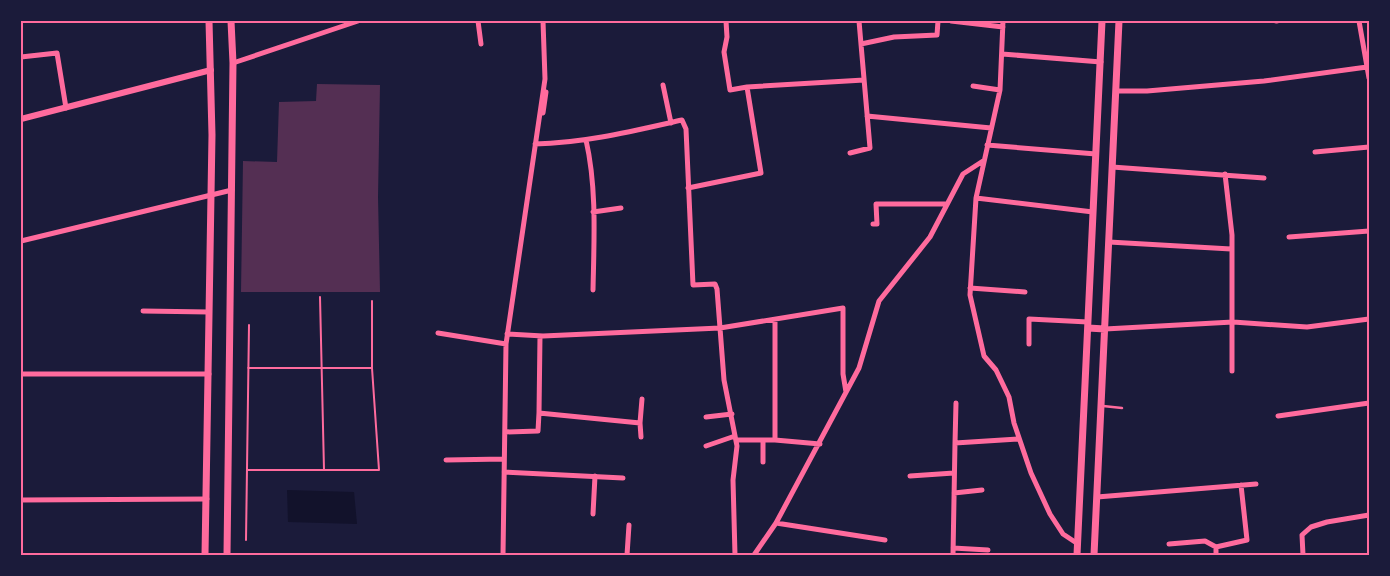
<svg xmlns="http://www.w3.org/2000/svg" width="1390" height="576" font-family="Jost,sans-serif">
  <style>
    .water { fill: #12122b }
    .building { fill: #542f53 }
    .lines { fill: none; stroke-linecap: round; stroke-linejoin: round }
    .path { stroke: #ff6b9d; stroke-width: 2 }
    .service { stroke: #ff6b9d; stroke-width: 2.5 }
    .minor { stroke: #ff6b9d; stroke-width: 5 }
    .tertiary { stroke: #ff6b9d; stroke-width: 6 }
    .secondary { stroke: #ff6b9d; stroke-width: 7 }
    .neatline { fill: none; stroke: #ff6b9d; stroke-width: 2 }
  </style>
  <rect width="100%" height="100%" fill="#1b1b3a"/>
  <path class="water" d="M287,490L354,492L357,524L288,522Z"/>
  <path class="building" d="M317,84L380,85L378,197L380,292H241L243,161L277,162L279,102L316,101Z"/>
  <g class="lines">
    <path class="path" d="M320,297L324,470
      M248,368H372
      M247,470H379L372,368V301
      M246,540L249,325"/>
    <path class="service" d="M1103,406L1122,408"/>
    <path class="minor" d="M478,21L481,44
      M951,21L1003,27
      M1003,21L1000,90L976,198L970,295L984,356L996,370L1009,397L1014,423L1031,473L1050,514L1063,534L1078,544
      M1276,21H1277
      M1359,21L1369,78
      M861,44L894,37L937,35L938,21
      M1002,54L1101,62
      M21,57L57,53L66,108
      M233,63L358,21
      M663,85L671,123
      M973,86L1000,90
      M747,87L864,80
      M1116,91H1147L1264,81L1367,67
      M543,113L546,92
      M867,116L991,128
      M586,140C597,188 594,240 593,290
      M535,144C585,143 633,131 682,120L686,129L693,285L715,284L717,289L724,380L737,446L733,480L735,555
      M987,145L1096,154
      M1315,152L1369,147
      M850,153L870,148L859,21
      M1112,167L1264,178
      M1225,174L1232,235V371
      M688,188L761,173L747,87L730,90L724,52L727,37L726,21
      M976,198L1093,212
      M593,212L621,208
      M873,224H877L876,204H945
      M1289,237L1369,231
      M21,241L232,190
      M1109,242L1231,249
      M970,288L1025,292
      M143,311L209,312
      M1105,329L1233,322L1307,327L1369,319
      M438,333L506,344
      M507,334L543,336L720,328L843,308V374L846,392
      M540,336L539,413L640,423L641,437
      M1029,344V319L1088,322
      M21,374H209
      M1278,416L1369,403
      M706,417L732,414
      M640,423L642,399
      M505,432L538,431L539,413
      M736,440H775V320
      M763,440V462
      M775,440L820,444
      M955,443L956,403
      M706,446L735,436
      M446,460L504,459
      M504,472L623,478
      M910,476L954,473
      M954,493L982,490
      M1097,497L1256,484
      M21,500L207,499
      M593,514L595,476
      M776,523L885,540
      M1169,544L1205,541L1216,547
      M953,548L988,550
      M503,555L506,344L545,79L543,21
      M627,555L629,525
      M754,555L776,523L859,368L879,301L930,237L963,174L983,161
      M953,555L955,443L1019,439
      M1216,555V547L1247,540L1241,485
      M1303,555L1302,535L1311,527L1327,522L1369,515"/>
    <path class="tertiary" d="M21,119L211,70"/>
    <path class="secondary" d="M1088,328L1105,329
      M205,555L212,135L209,21
      M227,555L233,63L231,21
      M1077,555L1102,21
      M1094,555L1119,21"/>
  </g>
  <rect width="1390" height="576" fill="none" stroke="#1b1b3a" stroke-width="45"/>
  <rect x="22" y="22" width="1346" height="532" class="neatline"/>
</svg>
